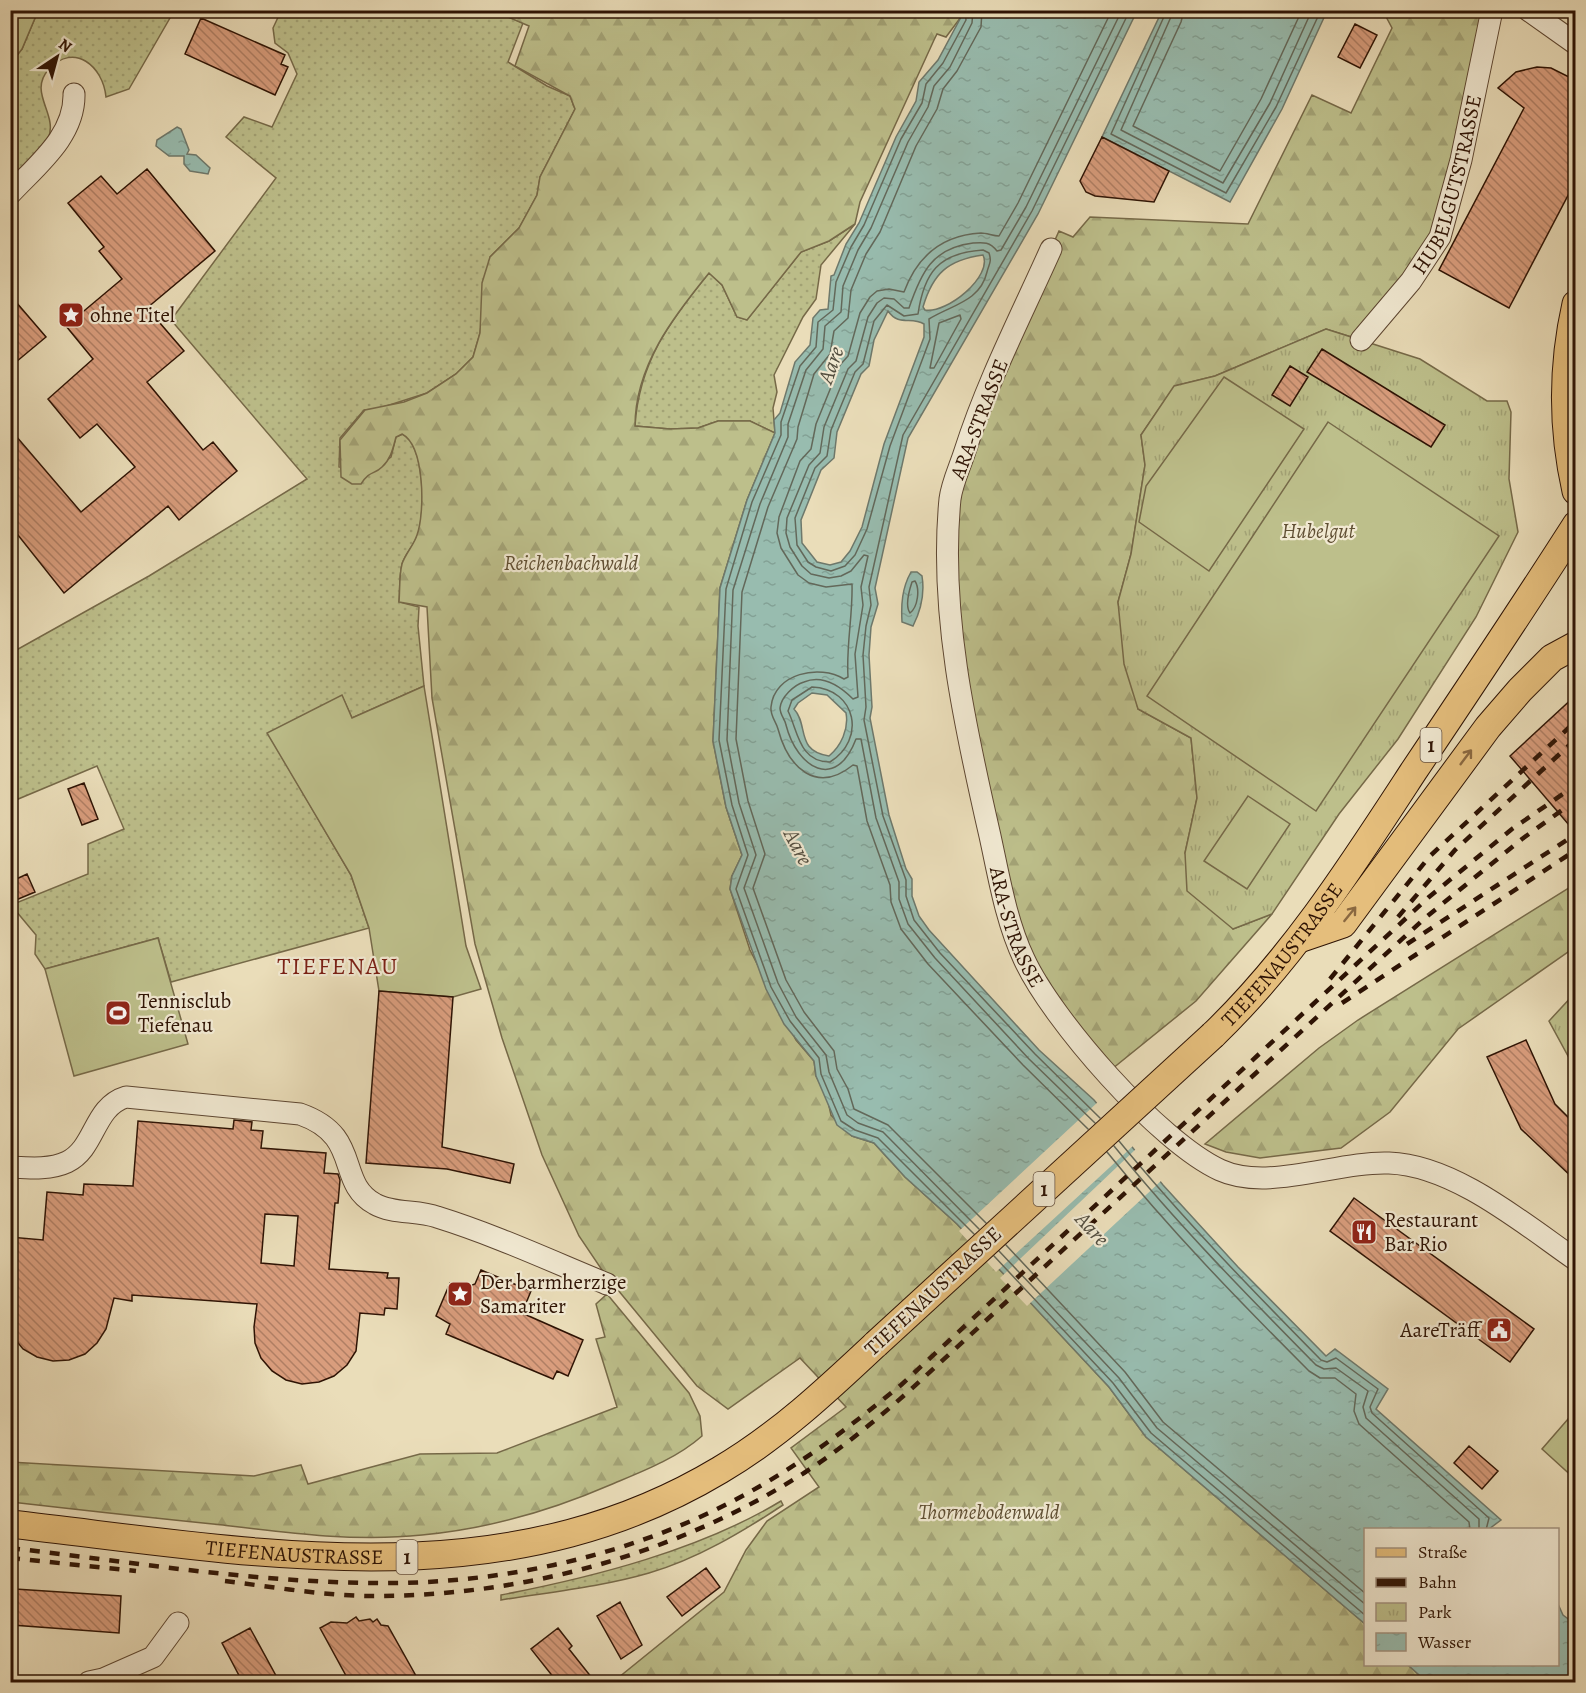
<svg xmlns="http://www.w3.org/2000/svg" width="1586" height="1693" font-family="Alegreya,serif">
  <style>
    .grass { fill: url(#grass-dots); stroke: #766948; stroke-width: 1.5 }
    .forest { fill: url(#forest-firs); stroke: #766948; stroke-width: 1.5 }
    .park { fill: url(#park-tufts); stroke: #766948; stroke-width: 1.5 }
    .pitch { fill: #bdbf8b; stroke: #766948; stroke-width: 1.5 }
    .water { fill: url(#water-ripples); stroke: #6e786b; stroke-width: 1.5; fill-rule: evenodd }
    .pier { fill: #eaddb9 }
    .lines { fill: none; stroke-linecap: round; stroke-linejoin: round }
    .shore { stroke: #63685a; stroke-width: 1.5 }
    .building { fill: url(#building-back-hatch); stroke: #2e1304; stroke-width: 1.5; fill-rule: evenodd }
    .minor-casing { stroke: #5d4631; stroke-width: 23 }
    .major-casing { stroke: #2e1304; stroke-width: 29 }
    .minor { stroke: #f1e9d2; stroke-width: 21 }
    .major { stroke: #e5be7c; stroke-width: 27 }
    .rail { stroke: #2e1304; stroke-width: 4.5; stroke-dasharray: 10 10; stroke-linecap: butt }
    .major-bridge-casing { stroke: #2e1304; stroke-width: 29; stroke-linecap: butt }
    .major-bridge { stroke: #e5be7c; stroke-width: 27 }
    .oneway { stroke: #8a6840 }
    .labels { text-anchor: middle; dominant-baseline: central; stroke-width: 4.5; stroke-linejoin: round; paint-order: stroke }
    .shield { fill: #f1e9d2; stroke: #685342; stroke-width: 1.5 }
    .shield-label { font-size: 20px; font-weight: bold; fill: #2e1304 }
    .street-label { font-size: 21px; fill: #2e1304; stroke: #f1e9d2 }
    .poi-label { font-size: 21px; fill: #2e1304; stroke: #f1e9d2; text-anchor: start }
    .park-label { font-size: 21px; font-style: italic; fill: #604f33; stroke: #f1e9d2 }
    .water-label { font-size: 22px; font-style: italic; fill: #534e40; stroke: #f1e9d2 }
    .quarter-label { font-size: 24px; letter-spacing: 1.5px; fill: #7a1f14; stroke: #f1e9d2 }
  </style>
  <defs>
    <pattern id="grass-dots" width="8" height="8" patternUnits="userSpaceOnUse" patternTransform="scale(1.5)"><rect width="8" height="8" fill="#bdbf8b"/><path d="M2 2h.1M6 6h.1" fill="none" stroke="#a3a376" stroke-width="1.8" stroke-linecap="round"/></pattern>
    <pattern id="forest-firs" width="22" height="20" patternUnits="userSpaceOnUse" patternTransform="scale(1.5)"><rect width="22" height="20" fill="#bdbf8b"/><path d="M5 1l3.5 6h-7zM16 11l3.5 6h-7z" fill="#a3a376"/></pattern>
    <pattern id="park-tufts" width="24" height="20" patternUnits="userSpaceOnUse" patternTransform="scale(1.5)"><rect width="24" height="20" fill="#bdbf8b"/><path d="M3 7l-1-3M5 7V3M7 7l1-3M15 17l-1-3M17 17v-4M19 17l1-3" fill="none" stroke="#a3a376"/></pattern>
    <pattern id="water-ripples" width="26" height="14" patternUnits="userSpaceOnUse" patternTransform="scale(1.5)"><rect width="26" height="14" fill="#98bcaf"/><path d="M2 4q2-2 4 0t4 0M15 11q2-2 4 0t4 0" fill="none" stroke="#83a195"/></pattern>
    <pattern id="building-back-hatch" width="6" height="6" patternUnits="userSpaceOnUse" patternTransform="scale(1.5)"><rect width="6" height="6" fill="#d99d7d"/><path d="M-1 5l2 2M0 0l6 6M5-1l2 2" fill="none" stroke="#b07f64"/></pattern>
  </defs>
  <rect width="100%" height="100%" fill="#eaddb9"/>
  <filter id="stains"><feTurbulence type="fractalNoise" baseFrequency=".00333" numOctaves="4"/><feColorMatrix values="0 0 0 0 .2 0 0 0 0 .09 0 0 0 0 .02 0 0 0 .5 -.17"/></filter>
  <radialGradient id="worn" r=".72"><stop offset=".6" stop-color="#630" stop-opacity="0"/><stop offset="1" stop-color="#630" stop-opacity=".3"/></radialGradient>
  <path class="grass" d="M38,11H174L129,89L106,97C103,66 74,42 49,69C27,93 59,114 48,139C41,154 22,168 11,180L10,63L22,49Z
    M281,11H494L523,23L508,62L547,86L570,96L575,109L540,177L537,195L519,228L490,257L480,333L473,357L456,374L427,393L377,409L364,410L340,438L339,467L367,474L391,457L396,437L403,434C425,446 425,513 418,535C414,545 405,554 402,564C399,576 400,590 399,602L419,607L418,626L424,686L352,718L342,696L268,733L351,875L369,928L171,982L158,938L45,969L35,954L36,935L11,905L88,874V844L124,829L97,766L11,802V653L149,576L307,479L171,320L276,178L226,137L244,117L272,127L297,74L288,53L275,43L273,28Z
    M855,224L821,265L816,299L803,317L774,375L777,392L773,408L775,433L750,421H718L698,428L670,429L635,426C639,362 670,321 709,273L722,285L737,317L747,320L801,252L829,241Z
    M781,1501L783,1505C742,1532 697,1559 649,1573C601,1587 550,1592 501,1600V1595C594,1577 700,1550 781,1501Z"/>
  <path class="forest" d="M494,11H957L961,17L946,37L937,34L934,40L860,202L855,224L829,241L801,252L747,320L737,317L722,285L709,273C673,317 635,366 635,426L670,429L698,428L718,421H750L775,433L747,500L720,588L713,741L726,807L742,855L732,876L730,889L750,950L796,1040L814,1061L816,1076L827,1097L831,1115L852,1136L874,1143L905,1177L957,1224L1109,1387L1146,1437L1365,1624L1366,1664L1408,1665L1427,1682H613L724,1592L746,1550L767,1521L819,1487L791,1448L846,1407L800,1358L728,1409L697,1386L604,1273L579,1236L542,1155L502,1038L475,944L432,698L427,607L399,602C400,590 399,576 402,564C405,554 414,545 417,535C425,513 425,446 402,434L396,437C393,448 391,459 382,467C374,475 370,470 361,484H352L341,477L340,440L365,410L404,402L427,393L456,374L473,357L480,333L482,283L490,257L519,228L537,195L540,177L575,109L570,96L515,66L529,26Z
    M1383,11H1492L1440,237L1361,340L1326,329L1215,376L1175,386L1141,435L1145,465L1131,554L1118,602L1138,709L1191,738L1197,798L1185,853L1233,929L1272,914L1196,1001L1107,1073L1056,1011L1008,917L948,562L976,417L1059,231L1073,237L1090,217L1248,224L1312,95L1351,113L1392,28Z
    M1575,884V947L1458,1029L1390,1112L1341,1148L1260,1158L1226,1152L1205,1144L1319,1048L1358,1020Z
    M607,1294L689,1393L700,1416L702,1436C676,1459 641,1472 610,1485C550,1511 487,1529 422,1535C356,1542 288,1533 223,1525C152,1518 81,1510 11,1502L10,1462L254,1476L301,1465L308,1484L420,1454L497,1453L617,1407L596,1339L605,1337L596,1304Z"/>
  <path class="park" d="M1326,329L1420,359L1487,401H1507L1511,412L1509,479L1518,532L1476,617L1398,739L1339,814L1272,914L1233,929L1187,891L1185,853L1197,798L1191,738L1138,709L1124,664L1118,602L1131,554L1145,465L1141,435L1174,386L1215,376Z
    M1575,993L1576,1065L1574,1067L1549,1021Z"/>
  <path class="pitch" d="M11,10L38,11L22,49L11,63Z
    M1224,377L1304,429L1209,571L1139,522L1146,486Z
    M1328,422L1499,536L1316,811L1147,696Z
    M424,686L466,946L481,989L453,997L379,991L369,928L351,875L267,733L342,695L352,718Z
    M1248,796L1290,824L1247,889L1204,861Z
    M158,938L188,1044L74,1076L45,969Z
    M1575,1411V1479L1542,1449Z"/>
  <path class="water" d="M961,11H1137L1038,214L908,438L875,588L878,604L871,627L869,655L872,707L870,718L889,815L906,869L912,879V896L919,916L929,930L1039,1050L1094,1100L1163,1185L1238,1267L1326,1356L1335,1349L1388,1389L1376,1409L1501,1520L1489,1529L1366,1530L1365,1624L1146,1437L1109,1387L957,1224L905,1177L874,1143L852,1136L837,1125L816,1076L814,1061L784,1024L766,989L730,889L732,876L742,855L726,807L713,741L720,588L747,500L775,433L774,420L780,413L795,362L810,345L813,318L820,310L828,309L831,276L834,275L846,244L859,223L896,137L916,101L919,82L938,60L961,17ZM983,255C993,276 947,314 925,310L923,307C933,273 948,260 983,255ZM888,311C899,327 911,316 924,324V337L884,444L862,527L850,551L841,562L830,565L817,562L802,543L801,520L821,470L834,458L837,432L861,374L869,366L874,340ZM812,693L827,695L846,713C849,729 841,746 829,756C795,751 809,725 794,709L798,703Z
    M1162,11H1327L1282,109L1230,202L1102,137Z
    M177,127L181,129L189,150L187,154L196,155L210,168L208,174L190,171L184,164V156H169L156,146L157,140Z
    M911,572H917L922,576C925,594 921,610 913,626L902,622C901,604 902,588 911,572Z
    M1558,1604L1563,1615L1575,1624V1682H1427L1408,1665L1558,1664Z"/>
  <path class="pier" d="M1099,1101L1134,1145L996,1272L959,1231Z
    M1137,1148L1162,1180L1027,1306L1000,1278Z"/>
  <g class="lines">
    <path class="shore" d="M965,10L966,20L943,63L926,84L922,103L901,139L864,225L851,247L836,282L833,310L818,322L816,347L800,366L781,422V435L752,502L726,589L719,740L732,805L748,855L736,889L771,987L790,1021L819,1058L821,1074L841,1121L855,1130L878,1138L974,1234
      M973,10L972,23L950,67L934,86L928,107L908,142L871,228L858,250L843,286L841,312L825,326L823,349L806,370L788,424V437L760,504L733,590L727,740L739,803L756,855L744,888L778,983L796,1017L826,1055L829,1072L847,1115L858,1123L883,1132L979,1229
      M982,10L981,27L957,71L943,89L937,109L916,146L880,232L866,254L851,290L848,318L834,331L830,354L814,374L798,427L797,439L768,507L742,592L736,739L748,801L765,854L753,888L786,980L804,1012L834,1051L837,1069L848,1089L854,1109L888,1125L986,1223
      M1167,10L1111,134L1226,193L1276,107L1321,10
      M1174,10L1121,130L1223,183L1270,103L1312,10
      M1184,10L1181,22L1133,126L1220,171L1261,99L1302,10
      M983,250L989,253C992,262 989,264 987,272C980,302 951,305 929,319L930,339L890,446L867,529L855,555L845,566L831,571L816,567L808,562L797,545L795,518L815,468L827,456L831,430L855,372L863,364L874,321L887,305L904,316L918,314C924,273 938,253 983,250Z
      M960,315L961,319L934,368H930L939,323Z
      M915,581C920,589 918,607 910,613C905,606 909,591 912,582Z
      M812,687C857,689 866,740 830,762C799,762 798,731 788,711L792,700Z
      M1100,1118L1035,1054L940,953L914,920L906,896V880L883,816L864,720L866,707L863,655L866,626L871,605L869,587L903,435L1032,211L1130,10
      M1095,1123L1029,1059L935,958L908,924L899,899V882L876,818L861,739H856C836,792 797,768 786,725C785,719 780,715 780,708C781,697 794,685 804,682C823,674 841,687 853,699L858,697L855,654L863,605L861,587L868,556L864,555L851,571L841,576L829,578L811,574L802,566L790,547L786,533L787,518L809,465L820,453L824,427L848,369L856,361L868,317L877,303L884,298L894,299L904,308H909C921,273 932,248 973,243C984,242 990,242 997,251L1001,250L1026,207L1122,10
      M1088,1129L1023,1065L928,964L901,929L891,902L890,885L867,821L857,766L853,765C816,795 788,767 778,729C776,721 770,716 771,707C774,673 820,664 844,679L848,677C846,645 853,615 852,584L826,587L809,583L798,575L781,548L777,533L779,517L800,461L811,449L816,424L840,365L848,356L860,313L870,297L877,291L889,289L904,292C917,257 942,235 981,233C987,233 993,236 999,236L1018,203L1112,10
      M1119,1141C1182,1218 1251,1289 1321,1360L1327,1362L1336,1358L1378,1389L1370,1407L1372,1413L1489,1518L1486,1530
      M1114,1146C1177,1224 1246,1294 1316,1365L1324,1369L1336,1368L1368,1391L1363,1407L1366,1418L1479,1519V1530
      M1107,1152C1170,1230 1239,1301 1309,1371L1320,1378H1335L1356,1394L1354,1411L1359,1424L1469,1522L1470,1530
      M1006,1245L1125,1372L1163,1422L1366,1594
      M999,1251L1119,1378L1157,1428L1366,1605
      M994,1256L1113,1383L1151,1433L1366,1616"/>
  </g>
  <path class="building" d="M201,18L285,55L281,64L288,67L275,95L185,54Z
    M1355,24L1377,35L1360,68L1338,57Z
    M1537,67L1551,68L1575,80V182L1509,308L1439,270L1524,108L1498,88L1516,72Z
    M1102,137L1169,171L1154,202L1095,196L1086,192L1080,181Z
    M147,169L215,251L147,308L184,351L147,382L203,450L213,442L237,471L179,520L168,506L64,593L10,525V429L81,512L135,467L97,424L80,438L48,399L93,359L66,326L122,279L99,251L104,247L68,203L101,176L117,194Z
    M10,295L46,337L10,367Z
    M1322,349L1445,425L1431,447L1307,372Z
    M1290,366L1308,377L1290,406L1272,395Z
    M1575,696V832L1510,756Z
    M84,783L98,819L82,825L68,789Z
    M27,874L35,892L16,900L10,882Z
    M379,991L453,997L442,1147L514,1164L510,1183L447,1169L366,1163Z
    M1526,1040L1555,1104L1575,1124V1180L1521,1129L1487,1057Z
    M234,1120L252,1122L251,1130L263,1131L261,1148L326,1153L324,1173L338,1174L340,1180L338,1203H335L329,1269L388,1273L387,1278H399L397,1309L385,1308L384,1315L360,1313L356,1351L347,1365L334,1376L319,1382L302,1384L286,1380L272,1371L261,1358L255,1343L254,1327L257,1304L132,1295V1301L114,1298L106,1329L97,1343L85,1354L69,1360L53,1361L37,1357L23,1349L10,1333V1237L43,1240L47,1192L83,1195L84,1184L133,1186L138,1121L233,1129ZM265,1214L298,1216L294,1266L261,1263Z
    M1354,1198L1534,1329L1510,1362L1330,1231Z
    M481,1270L531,1291L522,1313L583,1340L568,1376L557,1371L553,1379L446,1334L450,1324L436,1316L450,1283L462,1289L475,1284Z
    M1469,1446L1498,1471L1482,1489L1454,1463Z
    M706,1568L720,1587L682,1616L667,1597Z
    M15,1589L121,1596L119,1633L12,1625Z
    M620,1602L642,1645L621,1659L597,1616Z
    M356,1617L359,1621L370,1619L373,1622L377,1619L381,1625L388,1626L420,1683H350L320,1628L331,1622L347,1623Z
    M250,1628L280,1683H243L222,1643Z
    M558,1628L572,1646L569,1649L596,1683H558L531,1649Z"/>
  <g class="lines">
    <g class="minor-casing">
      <g id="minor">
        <path d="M1528,10L1576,44"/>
        <path d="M10,194C37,165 75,136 74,94"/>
        <path id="s1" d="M1051,249C1021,316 987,382 965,451C960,467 952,483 950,499C939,611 965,727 990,836C999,877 1006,921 1024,959C1052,1020 1159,1142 1220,1170C1268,1192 1337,1161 1389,1163C1454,1165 1524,1224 1576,1260"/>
        <path id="s2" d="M1361,340L1411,281L1440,237L1461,160L1492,10"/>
        <path d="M10,1167C29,1168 50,1170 67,1162C96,1148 93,1107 126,1097L300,1114C363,1136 335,1182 375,1204C392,1214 418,1210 437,1217C495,1235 551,1261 607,1284"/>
        <path d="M89,1682L103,1679L153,1657L178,1623"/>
      </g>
    </g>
    <g class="major-casing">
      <g id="major">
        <path d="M1576,304C1562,366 1562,429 1576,491"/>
        <path d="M1299,939L1343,924L1488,727L1520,690L1552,658L1576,645"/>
        <path id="s3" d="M1213,1035C1293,958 1353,864 1413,772C1468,690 1523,608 1576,525"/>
        <path id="s4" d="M10,1524C252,1551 498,1603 720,1470C778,1436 827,1390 876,1344"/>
      </g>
    </g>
    <use href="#minor" class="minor"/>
    <use href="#major" class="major"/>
    <path class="rail" d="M1398,917L1455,850L1576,739
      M1407,944L1576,834
      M1330,979L1430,856L1576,721
      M1342,1003L1576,850
      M10,1548C131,1562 252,1582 373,1583C509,1585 650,1552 767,1482C815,1454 858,1420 901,1385L1429,897L1512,829L1576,785
      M10,1558L136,1571
      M225,1581C274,1587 325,1596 374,1596C525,1596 677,1554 804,1473C841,1449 875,1421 908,1392L1425,918L1522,839L1576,800"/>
    <g class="major-bridge-casing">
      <path id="major-bridge" d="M876,1344L1213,1035"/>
    </g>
    <use href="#major-bridge" class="major-bridge"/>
  </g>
  <defs><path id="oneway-shaft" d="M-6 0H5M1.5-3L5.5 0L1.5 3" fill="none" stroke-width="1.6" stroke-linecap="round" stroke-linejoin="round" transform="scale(1.5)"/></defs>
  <g class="oneway">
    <use href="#oneway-shaft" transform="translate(1466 757) rotate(-53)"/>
    <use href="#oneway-shaft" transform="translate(1350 914) rotate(-51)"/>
  </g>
  <defs>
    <g id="sight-square" transform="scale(1.35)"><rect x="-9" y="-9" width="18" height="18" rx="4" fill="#8f2418" stroke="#f1e9d2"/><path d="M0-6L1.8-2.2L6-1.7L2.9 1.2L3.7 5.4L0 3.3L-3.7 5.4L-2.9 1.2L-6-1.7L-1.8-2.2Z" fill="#fff"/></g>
    <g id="stadium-square" transform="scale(1.35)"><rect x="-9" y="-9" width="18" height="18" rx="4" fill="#8f2418" stroke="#f1e9d2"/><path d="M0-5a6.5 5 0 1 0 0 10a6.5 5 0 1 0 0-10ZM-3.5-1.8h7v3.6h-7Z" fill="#fff"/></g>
    <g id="restaurant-square" transform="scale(1.35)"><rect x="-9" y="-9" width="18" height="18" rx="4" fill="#8f2418" stroke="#f1e9d2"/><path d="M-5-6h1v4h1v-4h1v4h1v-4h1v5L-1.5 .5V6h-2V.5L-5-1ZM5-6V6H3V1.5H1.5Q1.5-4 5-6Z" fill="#fff"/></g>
    <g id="civic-square" transform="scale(1.35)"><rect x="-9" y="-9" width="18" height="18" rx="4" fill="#8f2418" stroke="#f1e9d2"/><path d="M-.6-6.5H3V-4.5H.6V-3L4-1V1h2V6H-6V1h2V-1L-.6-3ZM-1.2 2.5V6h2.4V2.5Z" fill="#fff"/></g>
  </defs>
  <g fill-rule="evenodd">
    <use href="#sight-square" x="71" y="315"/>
    <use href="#stadium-square" x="118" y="1013"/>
    <use href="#restaurant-square" x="1364" y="1232"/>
    <use href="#sight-square" x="460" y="1294"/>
    <use href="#civic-square" x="1499" y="1330"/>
  </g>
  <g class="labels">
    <g class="shield">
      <rect x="1420.5" y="728" width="21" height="34" rx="4.5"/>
      <rect x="1033.5" y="1172" width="21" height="34" rx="4.5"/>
      <rect x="396.5" y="1540" width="21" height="34" rx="4.5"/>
    </g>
    <g class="shield-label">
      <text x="1431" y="745">1</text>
      <text x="1044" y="1189">1</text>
      <text x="407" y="1557">1</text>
    </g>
    <g class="street-label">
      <text stroke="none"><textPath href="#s2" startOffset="182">HUBELGUTSTRASSE</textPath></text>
      <text transform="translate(979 419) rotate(-69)">ARA-STRASSE</text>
      <text stroke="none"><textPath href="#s1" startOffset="706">ARA-STRASSE</textPath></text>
      <text stroke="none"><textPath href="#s3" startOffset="106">TIEFENAUSTRASSE</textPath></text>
      <text transform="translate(933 1291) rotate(-43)">TIEFENAUSTRASSE</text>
      <text stroke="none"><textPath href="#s4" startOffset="286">TIEFENAUSTRASSE</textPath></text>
    </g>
    <g class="poi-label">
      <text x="90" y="315">ohne Titel</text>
      <text x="138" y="1001">Tennisclub<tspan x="138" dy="24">Tiefenau</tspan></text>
      <text x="1384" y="1220">Restaurant<tspan x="1384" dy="24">Bar Rio</tspan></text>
      <text x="480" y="1282">Der barmherzige<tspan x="480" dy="24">Samariter</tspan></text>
      <text x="1480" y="1330" text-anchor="end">AareTräff</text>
    </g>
    <g class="park-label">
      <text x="1318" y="531">Hubelgut</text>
      <text x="571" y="563">Reichenbachwald</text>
      <text x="989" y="1512">Thormebodenwald</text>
    </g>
    <g class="water-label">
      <text transform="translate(831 365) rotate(-70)">Aare</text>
      <text transform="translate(798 847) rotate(63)">Aare</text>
      <text transform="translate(1092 1229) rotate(47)">Aare</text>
    </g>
    <g class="quarter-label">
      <text x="338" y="966">TIEFENAU</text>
    </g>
  </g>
  <rect width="1586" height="1693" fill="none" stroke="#eaddb9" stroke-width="36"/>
  <rect x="12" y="12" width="1562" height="1669" fill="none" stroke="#2e1304" stroke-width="3"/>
  <rect x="18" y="18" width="1550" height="1657" fill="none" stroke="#2e1304" stroke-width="1.5"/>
  <rect x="1364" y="1528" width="195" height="138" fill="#f1e9d2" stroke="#a39380" stroke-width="1.5"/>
  <rect x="1376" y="1548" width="30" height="9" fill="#e5be7c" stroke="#a39380" stroke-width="1.5"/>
  <text x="1418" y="1558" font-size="18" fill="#2e1304">Straße</text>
  <rect x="1376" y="1578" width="30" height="9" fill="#2e1304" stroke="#a39380" stroke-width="1.5"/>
  <text x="1418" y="1588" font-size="18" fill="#2e1304">Bahn</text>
  <rect x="1376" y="1603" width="30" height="18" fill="url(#park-tufts)" stroke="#a39380" stroke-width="1.5"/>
  <text x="1418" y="1618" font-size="18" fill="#2e1304">Park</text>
  <rect x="1376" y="1633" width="30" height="18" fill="url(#water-ripples)" stroke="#a39380" stroke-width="1.5"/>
  <text x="1418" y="1648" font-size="18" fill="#2e1304">Wasser</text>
  <g transform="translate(57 57) rotate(36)" stroke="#f1e9d2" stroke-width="4.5" paint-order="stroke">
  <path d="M0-4.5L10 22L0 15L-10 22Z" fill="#2e1304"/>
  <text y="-9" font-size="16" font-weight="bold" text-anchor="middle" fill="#2e1304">N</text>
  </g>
  <rect width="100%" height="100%" filter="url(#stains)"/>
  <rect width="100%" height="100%" fill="url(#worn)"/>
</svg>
